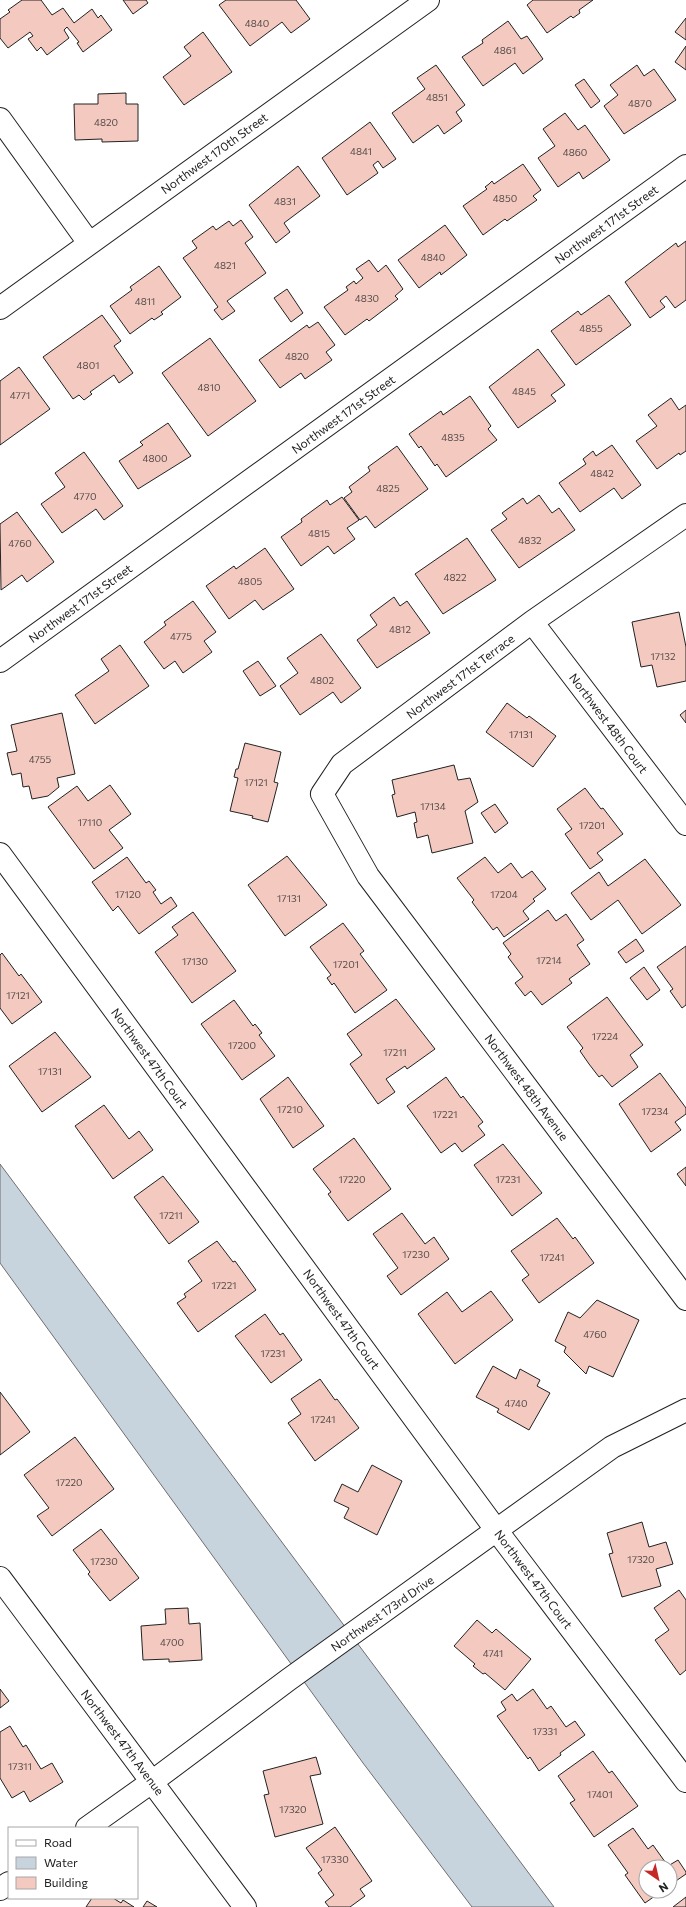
<svg xmlns="http://www.w3.org/2000/svg" width="686" height="1907" font-family="Commissioner,sans-serif">
  <style>
    .water { fill: #c7d3dd; stroke: #6f6f6f }
    .building { fill: #f3c9c0; stroke: #222 }
    .lines { fill: none; stroke-linecap: round; stroke-linejoin: round }
    .street-casing { stroke: #222; stroke-width: 24 }
    .secondary-casing { stroke: #222; stroke-width: 24 }
    .street { stroke: #fff; stroke-width: 22 }
    .secondary { stroke: #fff; stroke-width: 22 }
    .labels { text-anchor: middle; dominant-baseline: central; stroke-width: 3; stroke-linejoin: round; paint-order: stroke }
    .number-label { font-size: 10px; fill: #564c4a }
    .street-label { font-size: 12px; fill: #222; stroke: #fff }
  </style>
  <rect width="100%" height="100%" fill="#fff"/>
  <path class="water" d="M0,1164L554,1907H472L363,1763L0,1263Z"/>
  <path class="building" d="M22,0H41L52,15L63,8L74,23L92,9L98,18L101,15L112,30L83,52L77,43L79,42L67,27L64,30L69,38L47,55L41,47L37,51L28,39L33,36L30,32L8,48L0,38V19L10,12L8,10Z
    M123,0H146L148,3L133,14Z
    M226,0H296L310,19L291,33L282,22L250,46L219,5Z
    M533,0H593L579,10L580,13L573,18L571,16L547,33L527,5Z
    M686,18V40L675,32Z
    M508,21L521,39L527,36L543,59L523,74L515,63L483,86L462,57L483,43L482,40Z
    M203,32L232,72L184,105L163,77L191,56L184,47Z
    M686,46V70L675,62Z
    M436,65L465,105L456,112L462,121L444,134L438,125L413,143L392,113L425,89L417,78Z
    M637,65L644,76L654,69L676,100L624,134L604,106L618,95L610,85Z
    M584,79L600,101L591,108L575,85Z
    M126,93V104H138V141L102,142V139L75,140L74,104H98V94Z
    M565,113L578,130L585,125L610,160L583,179L579,172L558,187L538,158L555,146L543,129Z
    M370,122L396,159L383,168L378,161L373,165L378,173L347,195L322,158Z
    M523,164L541,190L533,196L537,200L507,221L505,219L483,235L463,206L487,189L485,187L489,184L492,181L494,184Z
    M298,166L320,196L284,223L290,232L276,243L249,205Z
    M241,220L253,237L245,243L266,273L227,301L235,311L222,320L214,310L218,307L183,258L197,248L192,241L213,226L216,230L229,221L233,226Z
    M445,225L467,255L441,275L440,272L419,288L398,260Z
    M686,241V300L675,308L666,296L660,301L665,307L650,318L625,282L676,243L678,247Z
    M369,260L378,272L386,265L403,289L395,296L398,299L369,321L367,319L345,335L324,307L348,290L346,287L354,281L356,284L363,278L356,269Z
    M159,266L181,297L161,312L163,314L154,320L152,318L130,334L110,306L132,290L130,287Z
    M287,289L303,313L291,322L274,298Z
    M609,295L631,325L576,365L551,331L578,311L581,315Z
    M102,315L121,341L114,346L133,373L119,383L114,375L90,392L92,394L84,400L79,395L73,399L43,357Z
    M318,322L335,345L326,352L332,360L305,379L301,373L280,388L259,360L307,325L309,328Z
    M210,338L256,401L208,436L162,373Z
    M538,349L565,385L551,395L556,401L518,428L489,387Z
    M19,367L50,409L0,445V381Z
    M470,396L491,426L488,429L497,440L446,477L437,464L435,466L421,446L419,448L409,434L441,411L443,415Z
    M671,398L679,410L686,405V451L680,455L679,453L657,469L636,441L657,426L648,415Z
    M168,423L191,456L138,489L119,461L143,445L140,442Z
    M612,445L641,485L622,499L614,488L580,512L559,483L586,464L583,459L593,451L596,456Z
    M397,446L428,489L375,528L366,516L360,520L344,498L352,492L349,487L370,471L368,467Z
    M84,452L123,506L104,520L96,509L62,533L41,504L65,487L55,473Z
    M539,495L552,513L559,508L575,530L519,568L491,530L507,519L502,513L523,498L527,504Z
    M342,497L359,520L347,528L355,539L334,554L328,546L301,566L281,537L302,522L301,519L327,500L330,505Z
    M17,512L54,562L27,582L22,575L1,590L0,524Z
    M467,538L496,580L443,614L415,574Z
    M265,548L294,589L263,610L255,600L229,619L206,586L234,566L236,569Z
    M394,597L400,606L407,601L430,633L377,668L357,640L377,625L370,615Z
    M193,601L216,632L204,641L212,652L183,673L175,661L164,669L144,642L166,625L164,622Z
    M679,612L686,647V681L657,687L652,665L641,667L632,622Z
    M321,634L361,688L341,703L333,692L300,715L280,686L298,673L287,658Z
    M120,645L149,686L95,724L75,695L109,671L101,659Z
    M258,661L276,686L260,696L243,671Z
    M507,703L527,718L529,716L556,736L533,767L486,732Z
    M686,710V723L680,715Z
    M62,713L75,774L57,778L59,787L48,796L32,799L29,786L23,787L21,773L12,775L7,753L17,751L11,725Z
    M245,743L281,752L274,782L278,783L268,822L252,818L253,816L230,811L238,778L234,777L236,769H238Z
    M454,765L458,780L470,778L478,802L465,811L473,843L432,853L428,835L417,838L414,823L417,822L415,812L397,817L392,795L395,794L392,780Z
    M110,785L131,814L109,830L123,848L94,869L48,807L77,786L88,801Z
    M585,788L601,809L603,808L623,834L597,853L603,860L590,869L565,834L572,829L557,809Z
    M495,804L508,823L495,833L481,813Z
    M287,856L327,905L285,936L248,885Z
    M127,857L146,883L149,881L156,890L153,892L161,904L171,897L177,906L139,934L118,906L113,911L92,882Z
    M485,857L498,873L511,863L522,878L532,871L546,889L533,899L535,901L523,911L529,919L504,937L497,927L493,930L472,902L474,900L457,878Z
    M645,859L681,905L642,934L618,900L591,920L571,893L599,872L608,886Z
    M548,910L556,921L566,914L584,940L577,945L590,964L569,979L572,983L542,1005L531,991L525,996L515,983L523,977L508,957L511,954L503,943Z
    M193,912L236,971L192,1003L155,952L178,935L172,927Z
    M343,923L364,951L360,954L387,990L355,1013L334,983L332,985L327,978L331,975L310,947Z
    M636,939L644,951L626,963L618,952Z
    M686,946V1005L682,1008L670,991L673,989L657,967Z
    M2,953L19,976L21,974L42,1002L12,1024L0,1008V955Z
    M644,967L660,990L647,1000L630,978Z
    M607,997L643,1045L630,1055L638,1067L612,1087L602,1075L599,1077L589,1064L580,1051L583,1048L567,1027Z
    M396,999L435,1049L407,1069L405,1066L386,1079L395,1092L378,1104L350,1064L362,1055L347,1034Z
    M234,1000L253,1026L255,1024L262,1033L259,1035L275,1056L242,1080L201,1024Z
    M55,1032L91,1077L42,1112L9,1066Z
    M660,1073L686,1108V1114L675,1122L681,1130L651,1152L619,1104Z
    M288,1077L324,1126L293,1148L260,1099Z
    M446,1077L461,1098L463,1096L483,1122L478,1126L485,1135L462,1152L455,1143L441,1153L407,1106Z
    M104,1105L129,1139L139,1131L153,1150L113,1179L75,1126Z
    M354,1138L391,1189L348,1221L328,1194L331,1192L313,1169Z
    M503,1144L542,1193L512,1216L474,1165Z
    M686,1167V1186L677,1174Z
    M163,1176L199,1222L169,1244L134,1197Z
    M402,1213L425,1244L434,1237L449,1259L401,1295L387,1276L398,1268L373,1234Z
    M557,1218L573,1239L575,1237L594,1263L539,1303L522,1280L529,1275L511,1251Z
    M217,1241L233,1262L235,1261L256,1290L198,1332L177,1303L186,1297L184,1294L202,1281L188,1261Z
    M491,1291L513,1320L455,1364L418,1314L447,1292L462,1312Z
    M597,1300L639,1320L613,1377L589,1366L586,1374L564,1352L566,1347L555,1341L568,1312L580,1318Z
    M265,1314L280,1335L283,1333L302,1360L271,1383L235,1336Z
    M493,1366L516,1379L520,1369L540,1380L537,1386L550,1393L529,1430L497,1412L499,1409L476,1397Z
    M320,1379L335,1400L337,1399L359,1428L315,1461L288,1423L301,1414L291,1399Z
    M0,1392L30,1432L0,1455Z
    M75,1437L114,1489L52,1536L37,1516L49,1508L24,1475Z
    M372,1465L402,1481L377,1535L344,1518L349,1508L334,1501L342,1484L358,1492Z
    M642,1522L649,1547L666,1542L673,1564L656,1569L661,1586L622,1597L609,1554L613,1553L607,1533Z
    M101,1529L139,1578L110,1601L88,1574L90,1572L73,1550Z
    M679,1590L686,1600V1670L680,1675L655,1640L669,1630L654,1608Z
    M188,1608L189,1624L200,1623L202,1660L169,1662V1659L143,1660L141,1626L166,1624L165,1609Z
    M477,1620L492,1633L496,1629L531,1659L505,1690L485,1673L483,1674L473,1666L475,1664L454,1646Z
    M0,1689L9,1701L0,1708Z
    M533,1689L547,1709L551,1706L566,1727L575,1721L585,1735L560,1753L561,1755L539,1771L530,1757L528,1759L497,1716L506,1710L501,1702L512,1694L517,1701Z
    M10,1726L23,1747L26,1745L41,1769L52,1763L63,1782L30,1802L24,1791L12,1798L0,1778V1732Z
    M593,1751L609,1773L612,1771L638,1806L594,1837L570,1803L575,1800L558,1776Z
    M316,1757L321,1774L310,1776L323,1824L275,1837L264,1795L269,1794L263,1771Z
    M335,1827L372,1881L360,1889L365,1896L350,1907H329L325,1902L334,1895L318,1873L322,1870L306,1848Z
    M633,1828L648,1849L653,1845L668,1866L678,1860L686,1872V1874L670,1885V1867H646V1891H662L645,1903L625,1875L628,1873L608,1845Z
    M686,1897V1907H673Z
    M92,1898H113L121,1903L123,1900L134,1907H86Z
    M147,1901L157,1907H143Z"/>
  <g class="lines">
    <g class="street-casing">
      <path id="street" d="M0,119L89,243
        M0,308L428,0
        M686,515L532,622L342,764L322,794L368,876L686,1299
        M532,622L686,824
        M0,661L686,166
        M0,854L497,1531L686,1781"/>
    </g>
    <g class="secondary-casing">
      <path id="secondary" d="M0,1578L245,1907
        M87,1828L153,1781L288,1680L612,1447L686,1410
        M0,1889L9,1883"/>
    </g>
    <use href="#street" class="street"/>
    <use href="#secondary" class="secondary"/>
  </g>
  <g class="labels">
    <g class="number-label">
      <text x="257" y="23">4840</text>
      <text x="505" y="50">4861</text>
      <text x="437" y="97">4851</text>
      <text x="640" y="103">4870</text>
      <text x="106" y="122">4820</text>
      <text x="361" y="151">4841</text>
      <text x="575" y="152">4860</text>
      <text x="505" y="198">4850</text>
      <text x="285" y="201">4831</text>
      <text x="433" y="257">4840</text>
      <text x="225" y="265">4821</text>
      <text x="367" y="298">4830</text>
      <text x="145" y="301">4811</text>
      <text x="591" y="328">4855</text>
      <text x="297" y="356">4820</text>
      <text x="88" y="365">4801</text>
      <text x="209" y="387">4810</text>
      <text x="524" y="391">4845</text>
      <text x="20" y="395">4771</text>
      <text x="453" y="437">4835</text>
      <text x="155" y="458">4800</text>
      <text x="602" y="473">4842</text>
      <text x="388" y="488">4825</text>
      <text x="85" y="496">4770</text>
      <text x="319" y="533">4815</text>
      <text x="530" y="540">4832</text>
      <text x="20" y="543">4760</text>
      <text x="455" y="577">4822</text>
      <text x="250" y="581">4805</text>
      <text x="400" y="629">4812</text>
      <text x="181" y="636">4775</text>
      <text x="663" y="656">17132</text>
      <text x="322" y="680">4802</text>
      <text x="521" y="734">17131</text>
      <text x="40" y="759">4755</text>
      <text x="256" y="782">17121</text>
      <text x="433" y="806">17134</text>
      <text x="90" y="822">17110</text>
      <text x="592" y="825">17201</text>
      <text x="128" y="894">17120</text>
      <text x="504" y="894">17204</text>
      <text x="289" y="898">17131</text>
      <text x="549" y="960">17214</text>
      <text x="195" y="961">17130</text>
      <text x="346" y="964">17201</text>
      <text x="18" y="995">17121</text>
      <text x="605" y="1036">17224</text>
      <text x="242" y="1045">17200</text>
      <text x="395" y="1052">17211</text>
      <text x="50" y="1071">17131</text>
      <text x="290" y="1109">17210</text>
      <text x="655" y="1111">17234</text>
      <text x="445" y="1114">17221</text>
      <text x="352" y="1179">17220</text>
      <text x="508" y="1179">17231</text>
      <text x="171" y="1215">17211</text>
      <text x="416" y="1254">17230</text>
      <text x="552" y="1257">17241</text>
      <text x="224" y="1285">17221</text>
      <text x="595" y="1334">4760</text>
      <text x="273" y="1353">17231</text>
      <text x="516" y="1403">4740</text>
      <text x="323" y="1419">17241</text>
      <text x="69" y="1482">17220</text>
      <text x="641" y="1559">17320</text>
      <text x="104" y="1561">17230</text>
      <text x="172" y="1642">4700</text>
      <text x="493" y="1653">4741</text>
      <text x="545" y="1731">17331</text>
      <text x="20" y="1766">17311</text>
      <text x="600" y="1794">17401</text>
      <text x="293" y="1809">17320</text>
      <text x="335" y="1859">17330</text>
    </g>
    <g class="street-label">
      <text transform="translate(214 153) rotate(-36)">Northwest 170th Street</text>
      <text transform="translate(606 224) rotate(-36)">Northwest 171st Street</text>
      <text transform="translate(343 414) rotate(-36)">Northwest 171st Street</text>
      <text transform="translate(80 603) rotate(-36)">Northwest 171st Street</text>
      <text transform="translate(460 676) rotate(-37)">Northwest 171st Terrace</text>
      <text transform="translate(609 723) rotate(53)">Northwest 48th Court</text>
      <text transform="translate(150 1058) rotate(54)">Northwest 47th Court</text>
      <text transform="translate(527 1087) rotate(53)">Northwest 48th Avenue</text>
      <text transform="translate(342 1319) rotate(54)">Northwest 47th Court</text>
      <text transform="translate(534 1579) rotate(53)">Northwest 47th Court</text>
      <text transform="translate(382 1613) rotate(-35)">Northwest 173rd Drive</text>
      <text transform="translate(123 1742) rotate(53)">Northwest 47th Avenue</text>
    </g>
  </g>
  <rect x="8" y="1827" width="130" height="72" fill="#ffffff" stroke="#a7a7a7"/>
  <rect x="16" y="1840" width="20" height="6" fill="#ffffff" stroke="#a7a7a7"/>
  <text x="44" y="1847" font-size="12" fill="#222222">Road</text>
  <rect x="16" y="1857" width="20" height="12" fill="#c7d3dd" stroke="#a7a7a7"/>
  <text x="44" y="1867" font-size="12" fill="#222222">Water</text>
  <rect x="16" y="1877" width="20" height="12" fill="#f3c9c0" stroke="#a7a7a7"/>
  <text x="44" y="1887" font-size="12" fill="#222222">Building</text>
  <g transform="translate(658 1879) rotate(146)"><circle r="19" fill="#ffffff" stroke="#a7a7a7"/>
  <path d="M0-3L7 15L0 10L-7 15Z" fill="#c62828"/>
  <text y="-6" font-size="11" font-weight="bold" text-anchor="middle" fill="#222222">N</text>
  </g>
</svg>
